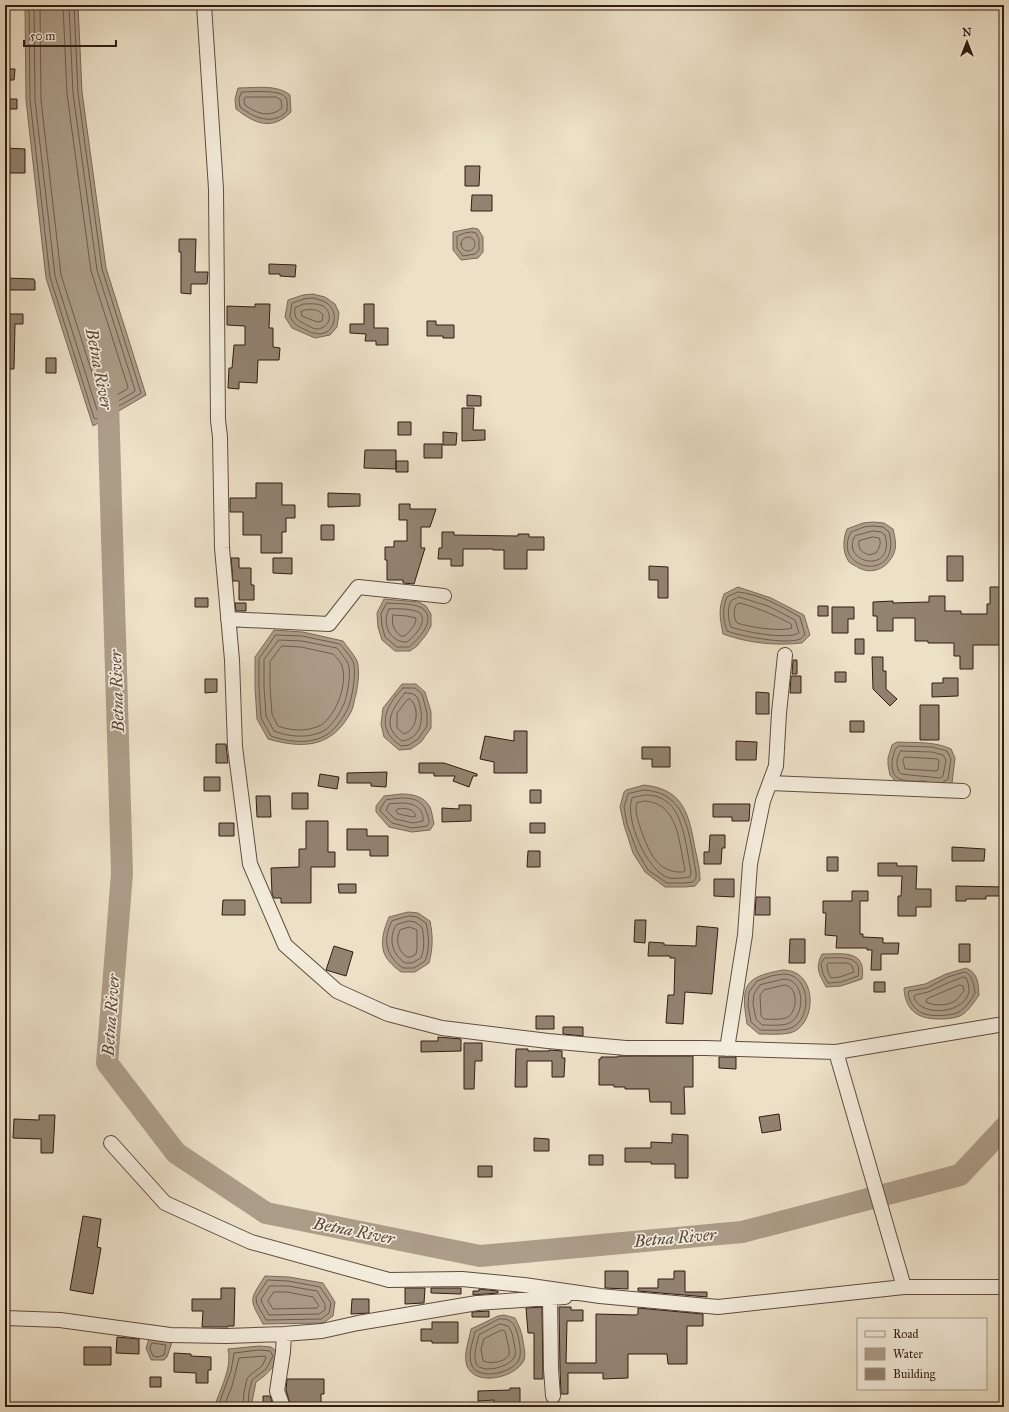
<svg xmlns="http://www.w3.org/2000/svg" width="1009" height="1412" font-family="'IM FELL Great Primer',serif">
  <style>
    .water { fill: #ac9d89; stroke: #7a6959 }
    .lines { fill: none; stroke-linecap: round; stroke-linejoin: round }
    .shore { stroke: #6e5c4e; stroke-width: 1 }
    .river { stroke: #ac9d89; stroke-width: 22 }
    .building { fill: #928270; stroke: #301c12 }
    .minor-casing { stroke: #5f4d3f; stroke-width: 16 }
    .minor { stroke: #f3ebdb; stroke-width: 14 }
    .labels { text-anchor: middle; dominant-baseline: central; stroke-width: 3.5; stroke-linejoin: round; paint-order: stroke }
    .water-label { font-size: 17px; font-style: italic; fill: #5b493c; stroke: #f3ebdb }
  </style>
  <rect width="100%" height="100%" fill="#ece0c7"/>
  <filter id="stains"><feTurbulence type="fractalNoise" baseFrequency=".005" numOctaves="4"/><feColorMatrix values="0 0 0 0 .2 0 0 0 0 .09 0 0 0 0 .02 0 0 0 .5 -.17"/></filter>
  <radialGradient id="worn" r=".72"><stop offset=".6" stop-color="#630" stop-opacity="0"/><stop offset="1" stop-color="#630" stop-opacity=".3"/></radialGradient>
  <path class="water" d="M25,5H78L82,92L106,268L146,395L93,426L46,278L26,100Z
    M238,88C254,88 277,84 290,95L291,112C272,131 255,124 236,109L235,99Z
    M473,228L478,229L483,237V252L478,258L461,260L453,250V232Z
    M313,294L325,297L335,304L339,313L337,327L330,335L315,338L292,328L285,317L288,300L303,295Z
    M873,522L884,523L893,529C895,537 897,546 894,553C888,568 873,575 859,568C856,566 851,564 849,562C842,552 843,539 847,529L863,523Z
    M738,587L771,598L804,615L810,635L802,643C775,646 748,643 723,634C720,618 718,610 724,594Z
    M384,599L419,602L426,606L431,614V626L426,635L417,646L410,651H395L382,640L378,627L377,613Z
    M274,630L303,632L343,641C347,647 354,654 357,661C360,670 358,685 356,694C354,699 354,707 351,712C332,748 303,749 268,739L257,719L255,687V657Z
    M402,684H416L425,692L431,712V728L421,742L411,749L399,750L384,737L381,724L383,708Z
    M897,742C915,743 934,741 951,749L955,758L952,783L942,787L897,783L890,775L888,765V758L892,745Z
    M644,785C681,789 688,810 694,843C696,855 700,867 700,880L695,886L685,887H665L645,872L633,853L624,825L620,807L624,792L626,790Z
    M401,794C412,794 424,796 430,807C432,812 433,819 434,824L430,830L412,832L389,827L376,812V806L384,796Z
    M408,912L418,913L430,921C433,936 433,948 429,963L415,972H401C397,969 392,965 389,961C378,949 383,931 389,917Z
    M822,954C842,954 867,949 862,979L841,986L826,987C819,974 815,968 822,954Z
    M966,968C978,973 978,982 979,995C974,1002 969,1011 960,1016C955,1018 948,1019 942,1019C919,1020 905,1011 904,988L925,984L946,974Z
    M783,970C819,970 817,1026 790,1033C780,1035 768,1034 759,1034L747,1024C741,986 743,977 783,970Z
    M265,1276L289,1277L323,1283L335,1302L333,1316L323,1323L263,1324C249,1298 249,1301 265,1276Z
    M504,1315L515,1318C519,1326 522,1332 523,1341C524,1347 526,1355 524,1360C516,1378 475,1387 467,1366C463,1354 469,1341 471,1329L498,1316Z
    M149,1339H163L172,1342L167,1357L164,1360H151L146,1348Z
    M259,1346L271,1347C274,1349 277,1351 277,1355C278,1365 264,1377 256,1382L251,1407H218L216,1402C222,1386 232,1366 228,1349Z"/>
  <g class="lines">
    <path class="shore" d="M29,5L30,100L50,277L94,418L96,419L140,394L141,393L102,269L78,93L74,5
      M34,5L35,100L55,276L97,410L99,412L134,392L135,390L97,270L73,93L69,5
      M40,5L41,100L61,275L101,401L103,403L127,389L128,387L91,271L67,94L63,5
      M242,92C251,92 282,89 286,98C288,101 287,107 287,111C273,126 254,118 240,107L239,99Z
      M246,97H276L281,100L282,108C270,118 257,114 245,105L244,100Z
      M472,232L476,233L479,239V250L475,254L463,256L457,248V236L465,233Z
      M461 244a7 7 0 1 1 14 0a7 7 0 1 1-14 0Z
      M313,298C317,299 321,300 325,302C342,311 334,339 314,333C311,333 308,331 306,330C297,326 295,325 290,317L292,303L304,299Z
      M304,304C310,304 317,303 323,306C334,313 330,328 317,329C313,329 307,325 303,323C295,320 294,315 295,308Z
      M305,310C312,309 319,309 323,315L322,321L317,322L302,316L301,312Z
      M873,526L883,527L889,532C903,584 830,571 851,532L864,527Z
      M873,531L881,532L885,535C896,576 839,563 855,536Z
      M873,537L879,538C882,543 879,548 876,553L869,555C861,552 858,549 859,541Z
      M738,592C759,594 781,606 800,617L805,635C804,635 801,639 800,639C787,645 740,636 727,631C723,620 722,608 727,597Z
      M739,597L768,606L795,620L799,633C787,640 745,632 731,627C728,619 727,609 731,601Z
      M387,603C398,604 413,603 422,608C438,619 418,640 409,647H397L385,637L382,626L381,614Z
      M740,603C758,608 775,615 791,624L792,628C780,632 749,627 737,623C734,618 733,611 736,605Z
      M389,609C395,608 415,609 420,613C428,622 414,637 407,642C390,643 381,623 389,609Z
      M393,615L407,616L416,618C416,625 410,631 405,636H401C394,631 391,624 393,615Z
      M276,635L302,636L340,644C344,649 350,656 353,661C357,671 352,701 347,710C343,718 335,729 328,734C311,745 288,742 271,736L261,718L259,687V659Z
      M279,640L302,641L337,648C340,652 345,658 348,663C352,672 347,700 342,708C338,716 332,725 325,730C310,739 289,737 274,731L266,716L264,687V660Z
      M282,646L301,647L333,654C336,657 341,662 342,666C348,683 336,716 321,725C308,732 291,731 278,726L272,714L270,687V662Z
      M403,688H415L422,694L427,713V726L418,739L409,745L401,746C375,729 385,706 403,688Z
      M405,693C409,693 412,693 415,695C418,697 419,702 420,706C424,721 420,739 402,741C399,739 395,736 393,732C384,720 397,702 405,693Z
      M410,699C420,708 418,729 404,734L397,728V713L407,700Z
      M901,751L932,752L943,755L946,760L943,776L940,778L901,774C895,768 896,757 901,751Z
      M905,757L938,759L939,761L938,770L936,771L905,769L903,761Z
      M926,781C918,781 908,782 900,779C888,775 892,756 896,748L899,746L932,747L947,751L951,759L948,779L943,782
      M644,790C689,792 689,838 696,872V878L693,882L685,883H667L648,870L637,851L627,824L624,807L628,794Z
      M645,795C652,795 659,796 666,801C684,813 687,852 691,872L690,877C684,878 675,879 669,878C647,872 624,818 632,798Z
      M401,798C416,798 424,801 428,817C429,821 430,822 427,826L412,828L392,823L380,811L381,807L386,800Z
      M645,801C679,803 679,844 685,870L684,872C656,874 648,849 640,827C638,820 634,810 637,803Z
      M402,803C414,803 424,808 423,821L413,823L395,819L386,810L389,804Z
      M398,809C405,808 413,808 416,816L413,817L398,814L396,811Z
      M409,916L417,917L426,923C429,936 430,949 425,961L414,968H403C386,956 382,940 392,921Z
      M409,921L415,922L422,927C424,937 425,948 421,958L412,963H405C392,954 388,939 396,925Z
      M410,927L417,930V949L416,954L411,957H407C398,951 395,940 400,930Z
      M825,958C839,958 863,954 858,976L841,982L828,983L823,974L821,964Z
      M829,963H848L852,966L854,972L840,977L831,978L828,972L827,965Z
      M965,972C973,975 974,985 975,993C971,1000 966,1008 959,1012C951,1016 930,1017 922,1013C915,1010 906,998 909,991L927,988L948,977Z
      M784,974C812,974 813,1023 788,1029C780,1031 769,1030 760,1030L751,1022L748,1005L749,992L757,981L771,976Z
      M964,977L966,978C983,1011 922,1022 914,997L915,995L928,992L950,982Z
      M784,979C806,979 806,1018 787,1024C780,1026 769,1025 762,1025L756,1019L753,1004L754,994L760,985Z
      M785,985C799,987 798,1013 786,1018C780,1020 770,1019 764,1019L761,1016L760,995L764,990Z
      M960,985L963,986L964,991C961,994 959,998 955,1001C947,1006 933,1006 926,1002L927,999Z
      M268,1280L288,1281L320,1287L331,1303L329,1313L321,1319L266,1320L257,1304L256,1298Z
      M270,1286H288L317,1291L325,1304V1310L319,1314L269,1315L262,1303L261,1300Z
      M274,1292H287L313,1297L319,1306L317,1308L273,1309L268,1301Z
      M499,1319C509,1318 514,1322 517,1332C519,1339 521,1349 520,1356C518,1373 479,1381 472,1366C467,1355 473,1342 475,1332Z
      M500,1324L508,1326C512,1331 513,1337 514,1343C515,1347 516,1352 515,1355C513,1367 480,1375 476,1363C473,1354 477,1344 479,1335Z
      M502,1330L505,1331L509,1348V1355C503,1363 491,1364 483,1361L481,1349L484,1339Z
      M152,1343L166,1345L164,1355L158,1357L153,1356L150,1349Z
      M222,1407L220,1401L231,1371L234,1353L259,1350L270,1351L273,1356L266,1369L252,1380L249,1392L248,1407
      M227,1407L226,1401L232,1386L239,1358L265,1356L266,1358L262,1366L250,1375L247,1379L244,1392L243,1407"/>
    <path class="river" d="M105,388L108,402L122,873L107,1063L176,1153L266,1213L480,1256L742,1232L960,1175L1004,1128"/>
  </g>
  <path class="building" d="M5,69H15L14,80H5Z
    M5,99H17V109H5Z
    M5,148L25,149V173H5Z
    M465,166H480L479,186H465Z
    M472,195H492V211H471Z
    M179,239H196L195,272H208L207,284H191V294L181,293V252H179Z
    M269,264L296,265L295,277L280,276V274H269Z
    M5,278L34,279V280L35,281V290H5Z
    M255,304H270L269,328H273V347L280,348L279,360H258L257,383L239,382V389L228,388L229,368H232L234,345H245V326L227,325V306L255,307Z
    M364,304H374V328H388V345H376V341H365L366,334L350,333V324H364Z
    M5,314H23V324H15L14,369H5Z
    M427,321H436V325H454V338H443V336H427Z
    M46,358H56V373H46Z
    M467,395L481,396V406H467Z
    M462,408H474L473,430H485V440L462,441Z
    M398,422H411V435H398Z
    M443,432L457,433L456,445H443Z
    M424,444H442V458H424Z
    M365,450H396V469L364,468Z
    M396,461H408V472H396Z
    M256,483H282V505H295V518H286V532H282V553H261V535H243V512H230V498H256Z
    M328,493L360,494V506L328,507Z
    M399,504H410V509H436L430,527H421V548H425L414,584L403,583V580H387V560H385V547H394V541H407V520H399Z
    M321,525H334V540H321Z
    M442,532H454V535L518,536V534H529V537H544V550H527V569H504V550H493V549H463V566H451V559H438L439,548H442Z
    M947,556H963V581H947Z
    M231,558H239V568H251V585H254V600H239V581H233Z
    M273,558H292V574L273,573Z
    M649,566L668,567V598H658V580H649Z
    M990,587H1004V609H1000V632L1004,631V645H973V669H960V656H954V643H928V641H915V618H893V631H877V616H873V602L893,601V603L929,602V596H945V611H961V614H987V604H990Z
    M195,598H208V607H195Z
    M235,603H246V611H236Z
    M818,606H828V616H818Z
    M832,607H854V619H848V633H832Z
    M855,639H864V654H855Z
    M872,657H883V671H886V689L897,699L890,706L873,689Z
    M793,660H797V674H792Z
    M835,672H846V682H835Z
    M791,676H801V693H790Z
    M943,678H958V696L932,697V683H943Z
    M205,679H217V692L205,693Z
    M756,692L769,693V714H756Z
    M920,705H939V740H920Z
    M850,721H864V732H850Z
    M514,731H527V773H494V762L480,759L485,736L514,741Z
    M736,741L757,742L756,760H736Z
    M216,744H226L228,763H216Z
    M642,747H670V767H652V759H642Z
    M419,763H444L477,774V776H473L469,787L453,781L455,776H434V773H419Z
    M387,772L386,787L371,786V783H347V773Z
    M320,774L339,777L337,789L318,786Z
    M204,777H220V791H204Z
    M530,790H541V803H530Z
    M292,793H308V809H292Z
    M256,796H270L271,817H257Z
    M713,804H750L749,821H732V817H713Z
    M459,805H471V821L442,822V808L459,809Z
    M306,821H328V852H335V867H311V903H281V898H274L272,894L271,868L299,867V849H306Z
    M219,823H234V836H219Z
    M530,823H545V833H530Z
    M347,829H367V836H388V856H370V850H347Z
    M710,835H725V848H722L721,864H704V852H709Z
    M952,847L985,849L984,861H952Z
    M528,851H540V867H527Z
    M827,857H838V871H827Z
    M878,863H897V866H917L916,889H931V907H916V916H898V896H901L902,876H878Z
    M714,879H734V897L714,896Z
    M338,884H356V893H339Z
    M956,886L1004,887V896H986V899H966V901H956Z
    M852,891H868V901H860V934H863V937L883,938V943H899L898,954H881V970H871L872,950H867V948H836L837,936L825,935L826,913H823V901H852Z
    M756,897H770V915H755Z
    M223,900H245V915H222Z
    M635,920H646L645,943L634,942Z
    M697,926L718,928L712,994L685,992L683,1024L666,1023L668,995H674L675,958H670V956H648L649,942L664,943V945L696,946Z
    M790,939H805V963H789Z
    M959,944H970V962H959Z
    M334,946L353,952L346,976L326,970Z
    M874,982H885V992H874Z
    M536,1016H554V1029H536Z
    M563,1027H583V1036L563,1034Z
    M438,1037L461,1039V1051L421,1052V1041H438Z
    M464,1043H482V1061H475L474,1089H464Z
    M516,1049H528V1051H549V1050L562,1051V1058H565L564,1077H552V1061H527V1087H515Z
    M618,1056H693V1087H684L685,1114H671V1102H650L649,1089H625V1087H614V1085H599V1059H601V1057H618Z
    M719,1057H736V1069L719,1068Z
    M779,1114L781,1130L762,1133L759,1117Z
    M39,1115H55L53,1153H41V1139L13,1138L14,1119L39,1120Z
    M672,1134L688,1135V1178H675V1164H651V1162H625V1148H651V1142L672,1143Z
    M534,1138L549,1139V1151H534Z
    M589,1155H603V1165H589Z
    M478,1166H492V1177H478Z
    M83,1216L101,1219L97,1247L101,1248L93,1294L70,1290Z
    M605,1271H628V1289L605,1288Z
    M674,1271H685V1292H707V1297L638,1291V1288H658V1279H674Z
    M221,1288H235L234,1326H228V1327H202L203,1311H192V1299H221Z
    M405,1288H425L424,1303L405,1304Z
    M431,1288H461V1294L431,1293Z
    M479,1289L498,1291V1293L473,1295V1291H479Z
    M352,1299H369V1313L351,1314Z
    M542,1307L543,1379H534V1333H528L526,1308Z
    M559,1307H571V1310H583V1321H567L566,1363H596V1314L636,1315L638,1314V1308L703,1314V1326H687V1364H668L667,1354H628V1378L603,1379V1373H568V1394H561L560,1369Z
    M489,1311V1317H472V1312Z
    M432,1322H458V1343H432V1341H421V1329H432Z
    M117,1337L139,1339V1354L116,1353Z
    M84,1347H111V1365H84Z
    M174,1353L191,1354V1356L211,1357V1370H208V1383H196V1373L174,1372Z
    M150,1377H161V1387H150Z
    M287,1379H324V1394H321V1407H291L286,1390Z
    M510,1388H520V1407H510V1404H494V1400L478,1401V1391L510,1390Z
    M263,1396H270L274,1407H263Z"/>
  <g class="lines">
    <g class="minor-casing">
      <path id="minor" d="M204,5L216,189L218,420L220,437L222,548L232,660L235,747L250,864L285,945L337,991L388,1014L442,1028L548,1041L626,1048H705L836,1052L1004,1024
        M228,619L329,624L358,587L444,596
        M770,783L963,791
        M727,1049L745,935L750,864L763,801L776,766L779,713L785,655
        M836,1052L904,1287
        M111,1143L165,1203L251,1242L389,1280L462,1279L524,1285L600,1296L718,1307L904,1287H1004
        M550,1298L551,1369L553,1396
        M5,1318L60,1320L170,1335L226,1336L284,1334L322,1331L358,1323L477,1303L565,1297
        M283,1407L277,1391L283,1352L284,1334"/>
    </g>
    <use href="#minor" class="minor"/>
  </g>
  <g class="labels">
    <g class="water-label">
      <text transform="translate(99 369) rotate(79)">Betna River</text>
      <text transform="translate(117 691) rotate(-92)">Betna River</text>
      <text transform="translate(111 1015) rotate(-86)">Betna River</text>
      <text transform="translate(354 1231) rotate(11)">Betna River</text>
      <text transform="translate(675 1238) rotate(-5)">Betna River</text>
    </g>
  </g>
  <rect width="1009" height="1412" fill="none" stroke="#ece0c7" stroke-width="20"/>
  <rect x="6" y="6" width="997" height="1400" fill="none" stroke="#301c12" stroke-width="2"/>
  <rect x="10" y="10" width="989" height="1392" fill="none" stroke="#301c12"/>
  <rect x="857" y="1318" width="130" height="72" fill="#f3ebdb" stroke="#a5988b"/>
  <rect x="865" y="1331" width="20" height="6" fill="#f3ebdb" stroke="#a5988b"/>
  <text x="893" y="1338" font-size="12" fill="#301c12">Road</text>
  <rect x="865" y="1348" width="20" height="12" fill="#ac9d89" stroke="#a5988b"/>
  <text x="893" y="1358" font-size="12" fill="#301c12">Water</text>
  <rect x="865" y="1368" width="20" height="12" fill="#928270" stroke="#a5988b"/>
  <text x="893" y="1378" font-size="12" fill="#301c12">Building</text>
  <g transform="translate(967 42)" stroke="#f3ebdb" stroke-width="3" paint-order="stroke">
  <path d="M0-3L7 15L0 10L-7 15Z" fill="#301c12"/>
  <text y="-6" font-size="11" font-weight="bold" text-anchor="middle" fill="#301c12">N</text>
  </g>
  <path d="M24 40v6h92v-6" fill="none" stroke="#301c12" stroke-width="2"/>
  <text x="30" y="40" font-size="12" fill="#301c12" stroke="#f3ebdb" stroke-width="3" paint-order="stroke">50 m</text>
  <rect width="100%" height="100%" filter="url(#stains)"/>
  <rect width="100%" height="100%" fill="url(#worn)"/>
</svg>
